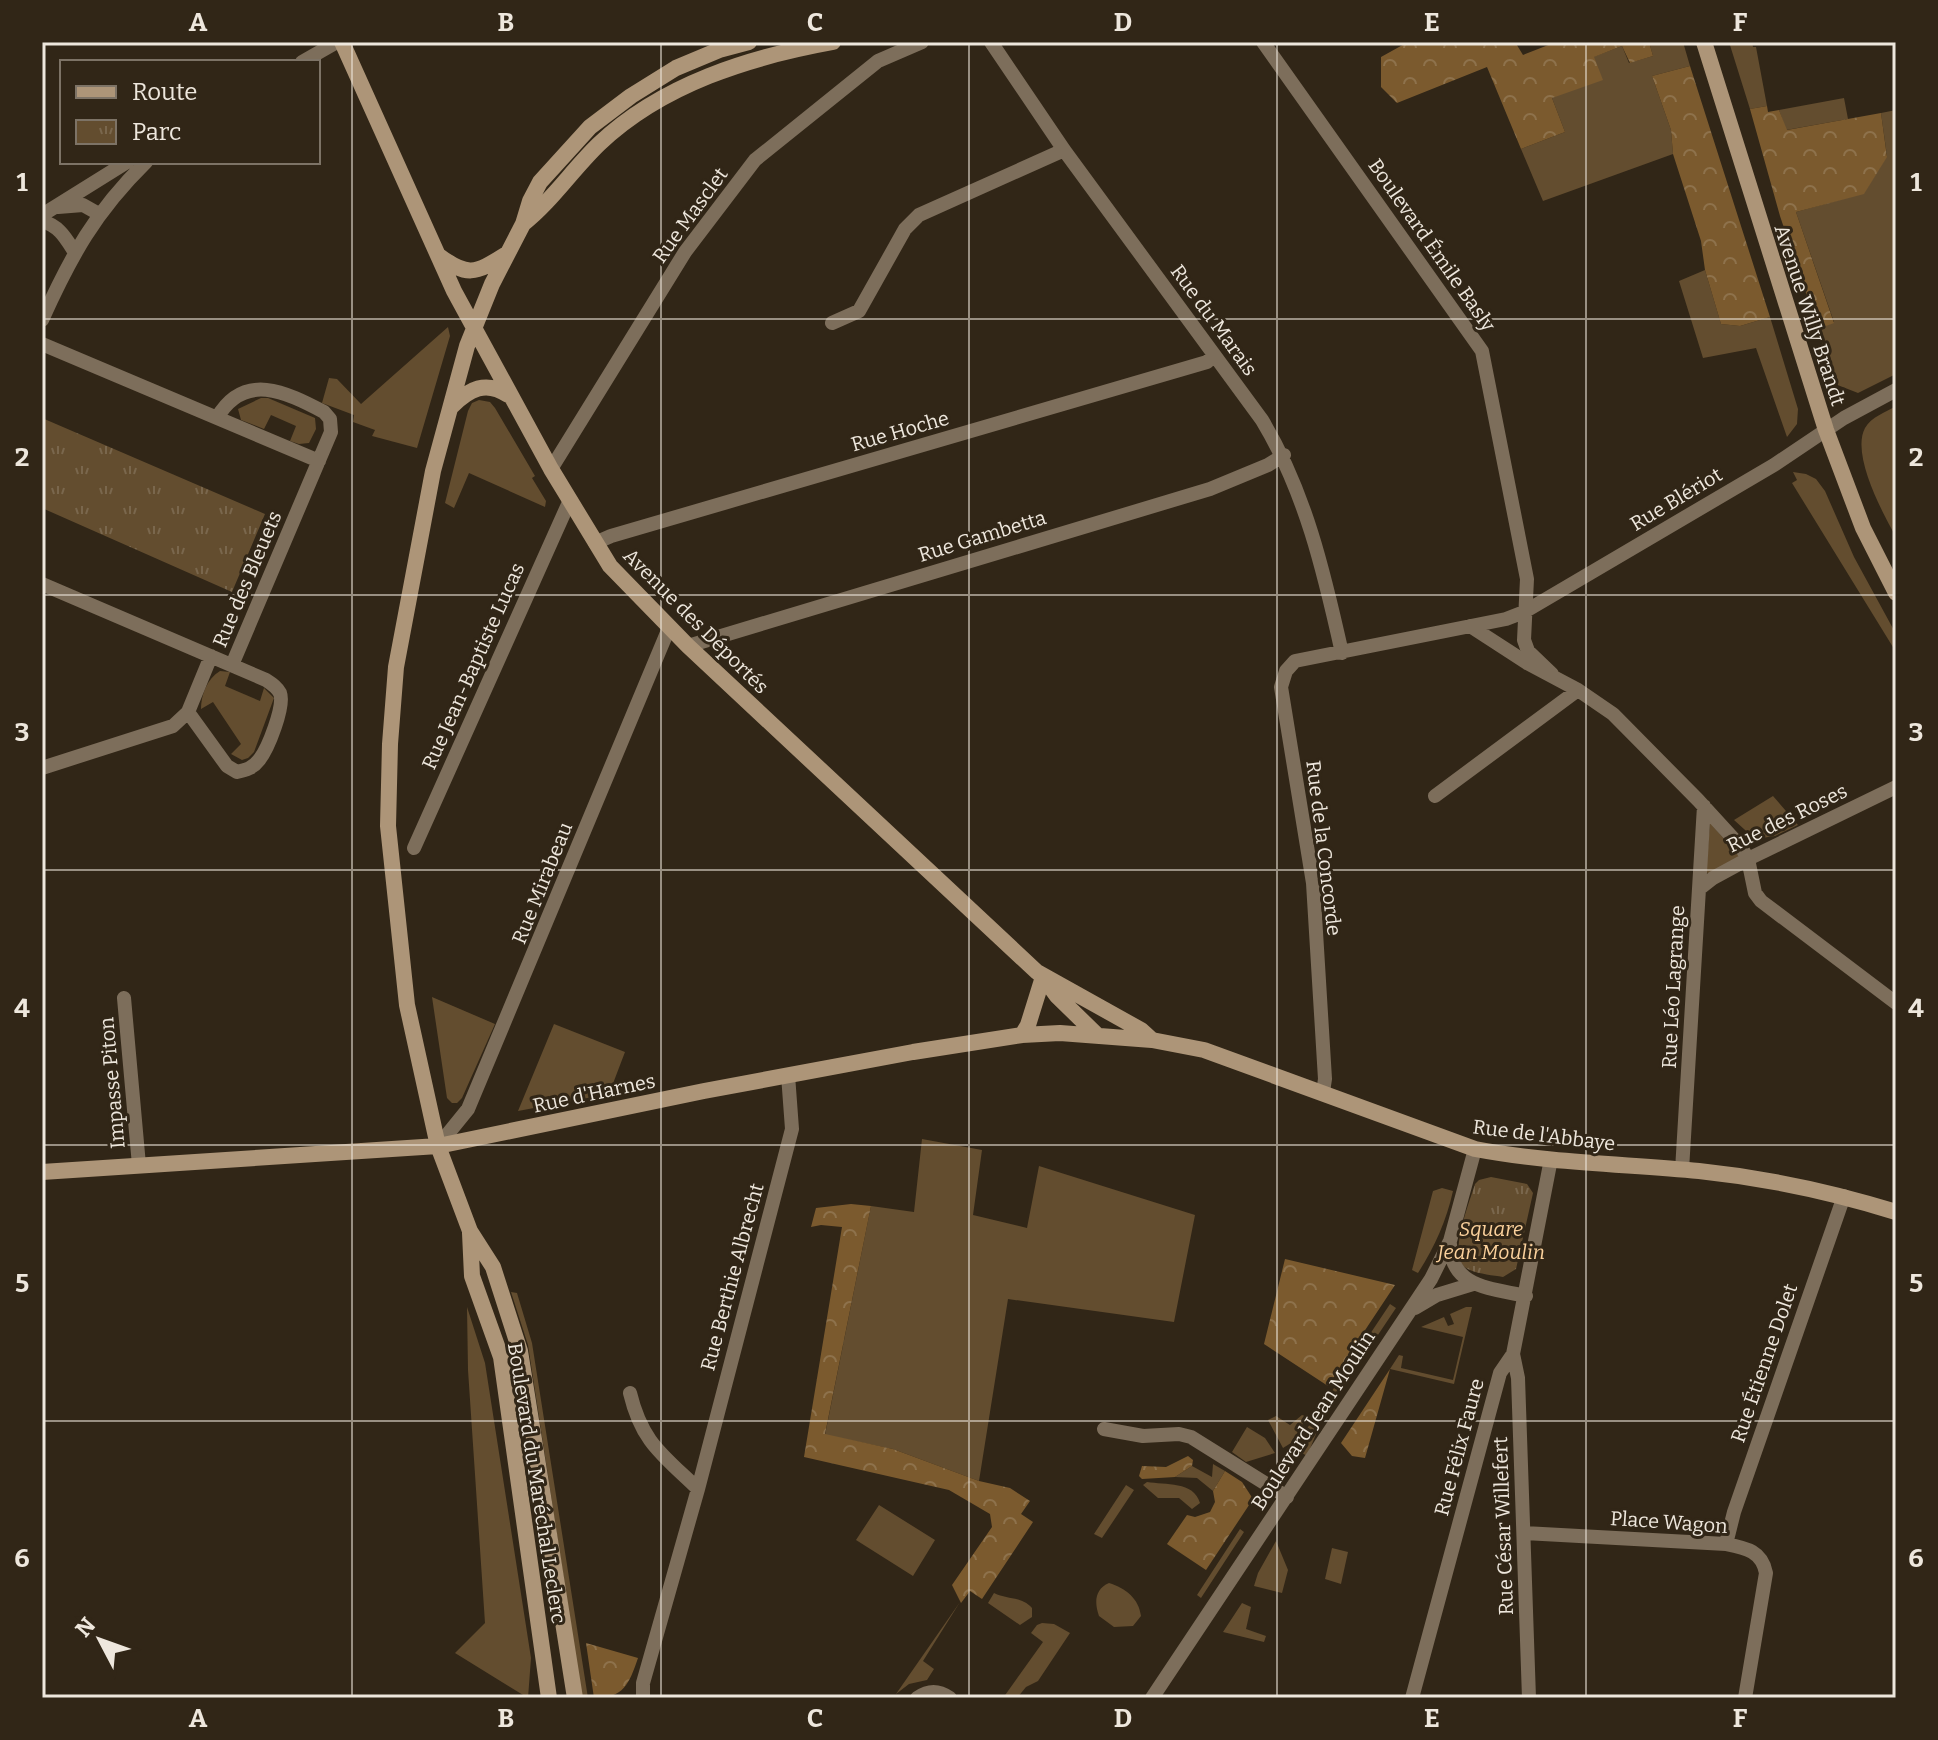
<svg xmlns="http://www.w3.org/2000/svg" width="1938" height="1740" font-family="Bitter,serif">
  <style>
    .grass { fill: #634d2f }
    .forest { fill: url(#forest-crowns) }
    .park { fill: url(#park-tufts) }
    .lines { fill: none; stroke-linecap: round; stroke-linejoin: round }
    .street { stroke: #7d6e5b; stroke-width: 14 }
    .secondary { stroke: #ad9578; stroke-width: 16 }
    .grid { fill: none; stroke: #eee7dd; stroke-width: 2; stroke-opacity: 0.55 }
    .labels { text-anchor: middle; dominant-baseline: central; stroke-width: 6; stroke-linejoin: round; paint-order: stroke }
    .street-label { font-size: 20px; fill: #eee7dd; stroke: #312617 }
    .park-label { font-size: 20px; font-style: italic; fill: #fbd19c; stroke: #312617 }
    .neatline { fill: none; stroke: #eee7dd; stroke-width: 3 }
    .grid-label { font-size: 26px; text-anchor: middle; font-weight: bold; fill: #eee7dd }
  </style>
  <defs>
    <pattern id="forest-crowns" width="20" height="18" patternUnits="userSpaceOnUse" patternTransform="scale(2)"><rect width="20" height="18" fill="#7b5a2e"/><path d="M2 6a3 3 0 1 1 6 0M12 15a3 3 0 1 1 6 0" fill="none" stroke="#8e724c"/></pattern>
    <pattern id="park-tufts" width="24" height="20" patternUnits="userSpaceOnUse" patternTransform="scale(2)"><rect width="24" height="20" fill="#634d2f"/><path d="M3 7l-1-3M5 7V3M7 7l1-3M15 17l-1-3M17 17v-4M19 17l1-3" fill="none" stroke="#7a674d"/></pattern>
  </defs>
  <rect width="100%" height="100%" fill="#312617"/>
  <path class="grass" d="M1649,42H1683L1690,66L1652,76L1671,130L1673,154L1543,201L1521,149L1565,132L1552,98L1593,57L1622,46L1629,63L1653,56Z
    M1729,42H1752L1753,47H1756L1767,106L1750,109Z
    M1844,98L1848,119L1786,130L1779,110Z
    M1896,110V374L1858,393L1835,384L1818,329L1834,322L1796,212L1864,193L1887,156L1881,113Z
    M1705,270L1721,324L1740,326L1770,317L1798,409L1797,424L1787,437L1756,348L1703,358L1679,281Z
    M448,327L450,336L417,448L372,436L375,430L353,422L354,415L322,403L329,378L337,379L361,404Z
    M261,398H268L315,418L316,429L309,443L299,444L290,441L296,426L271,415L264,429L241,420L238,409Z
    M479,400L490,402L495,408L535,476L532,478L546,501L545,507L469,473L454,508L445,503L468,411L472,403Z
    M1896,406V537C1882,512 1851,454 1865,428C1871,417 1886,412 1896,406Z
    M1793,472L1806,474L1816,479L1825,491L1854,557L1896,634V652L1792,483L1797,480Z
    M220,671L230,672L225,686L260,701L264,688L274,698L254,752L248,758L242,760L231,754L241,744L213,702L201,709C201,695 207,679 220,671Z
    M1773,796L1798,825L1775,836L1755,839L1734,820Z
    M1710,823L1740,857L1710,874L1706,872Z
    M432,997L495,1024L462,1098L457,1103H452L447,1098Z
    M554,1024L625,1052L609,1094L518,1111Z
    M922,1139L982,1150L973,1215L1027,1228L1039,1166L1195,1215L1174,1322L1008,1299L979,1481L893,1449L825,1435L871,1206L914,1212Z
    M1442,1188L1453,1191C1446,1222 1435,1246 1418,1273L1412,1270L1433,1191Z
    M511,1292L517,1293L532,1343L588,1698H582L528,1345Z
    M1390,1304L1396,1308L1323,1417L1307,1456L1294,1448Z
    M467,1307L485,1363L531,1658L528,1698L455,1653L485,1623L468,1370Z
    M1466,1307H1472L1454,1384L1390,1369L1399,1355L1403,1356L1401,1368L1453,1380L1463,1337L1421,1327L1444,1317L1448,1326L1454,1324L1450,1314Z
    M1302,1415L1308,1417L1291,1443L1283,1448L1268,1420L1276,1416L1290,1425Z
    M1247,1427L1265,1438L1275,1453L1246,1462L1232,1452Z
    M1213,1464L1225,1471L1213,1491L1197,1478L1175,1477L1192,1466L1212,1477Z
    M1147,1482C1165,1485 1194,1481 1200,1503L1192,1509L1179,1498H1158L1143,1485Z
    M1126,1485L1134,1490L1102,1538L1094,1534Z
    M879,1505L935,1540L913,1576L856,1540Z
    M1240,1529L1244,1532L1201,1598L1197,1595Z
    M1276,1541L1288,1570L1282,1593L1254,1586L1258,1573Z
    M1332,1548L1348,1552L1341,1584L1325,1579Z
    M1109,1583C1126,1588 1139,1599 1141,1616L1133,1626L1114,1627L1099,1616C1094,1602 1095,1589 1109,1583Z
    M994,1593C1008,1600 1021,1596 1032,1608V1617L1020,1625L988,1603Z
    M960,1602L923,1661L934,1669L927,1680L909,1684L896,1694Z
    M1242,1603L1251,1607L1246,1629L1266,1636L1264,1642L1223,1632Z
    M1042,1623L1054,1624L1070,1633L1038,1681L1026,1687L1017,1698H1003L1043,1642L1031,1633L1037,1625Z"/>
  <path class="forest" d="M1408,42H1515L1523,55L1556,42H1649L1653,56L1630,63L1622,46L1594,57L1603,80L1552,98L1565,132L1521,149L1487,67L1397,103L1381,87V57Z
    M1690,66L1770,317L1740,326L1721,324L1705,270L1701,241L1673,154L1671,130L1652,76Z
    M1767,106L1768,112L1779,110L1787,130L1881,113L1887,157L1864,194L1796,212L1834,323L1818,329L1780,216L1750,109Z
    M851,1204L871,1206L825,1434L893,1449L979,1481L1010,1488L1030,1501L1021,1514L1033,1522L982,1599L970,1591L961,1603L952,1585L992,1527L990,1514L949,1490L804,1457L842,1227L821,1225L811,1227L816,1208Z
    M1285,1259L1395,1285L1328,1386L1264,1344Z
    M1390,1369L1365,1458L1352,1456L1341,1443Z
    M1188,1456L1193,1460L1192,1466L1175,1477L1142,1479L1139,1476L1142,1466L1166,1467Z
    M1225,1471L1242,1482L1253,1499L1206,1570L1167,1544L1187,1515L1195,1517L1210,1512L1215,1502L1213,1491Z
    M586,1643L638,1658C629,1684 624,1698 594,1698Z"/>
  <path class="park" d="M42,418L265,514L232,592L42,508Z
    M1491,1177L1527,1184L1533,1193L1516,1269L1503,1277C1492,1275 1476,1274 1466,1268C1447,1257 1470,1201 1475,1184L1479,1180Z"/>
  <g class="lines">
    <path class="street" d="M991,42L1064,150L1262,420C1305,491 1324,572 1342,653
      M1263,42L1482,351L1527,579L1524,640L1528,651L1552,674
      M302,62L337,42
      M58,207L83,205L99,214
      M42,215L127,162
      M42,221C59,226 65,237 74,251
      M42,320C71,256 95,212 146,162
      M832,323L859,311L905,229L919,215L1064,150
      M42,344L319,461
      M217,418C244,371 286,392 324,412L330,419L331,432L232,665
      M551,469L685,252L755,160L878,61L922,42
      M595,543L611,536L1207,362L1214,355
      M42,584L266,680C272,684 277,687 280,693C285,706 268,749 259,760C253,768 246,770 237,772L227,766L188,712
      M1470,626L1527,663L1578,690L1613,714L1698,800L1741,847L1748,859L1755,893L1761,901L1896,1003
      M688,646L1210,489L1268,465L1284,455
      M42,768L173,726L188,712L211,656
      M1435,796L1578,690
      M414,848L570,500
      M1699,889L1713,878L1748,859L1896,787
      M124,998L139,1165
      M1323,1092L1325,1079L1313,883L1281,687L1286,671L1295,661L1506,619L1524,612L1774,465L1844,418L1896,390
      M438,1146L468,1109L669,628
      M1682,1170L1704,806
      M1450,1244C1451,1288 1491,1288 1526,1296
      M1415,1308L1437,1295L1473,1284
      M1513,1354L1518,1378L1529,1698
      M630,1393C642,1443 663,1455 698,1489
      M1104,1429L1143,1436L1179,1434L1191,1437L1287,1497
      M1524,1533L1726,1544C1746,1548 1762,1551 1766,1573L1745,1698
      M1726,1544L1734,1512L1844,1196
      M643,1698V1683L698,1489L792,1129L788,1075
      M917,1698C929,1690 938,1690 950,1698
      M1152,1698L1431,1279L1450,1241L1475,1149
      M1412,1698L1500,1373L1513,1354L1551,1159"/>
    <path class="secondary" d="M342,42L454,291L551,469L610,566L688,646L1037,972L1141,1030L1152,1040
      M1704,42L1826,430L1863,528L1896,593
      M523,224C552,201 572,170 599,144C662,84 750,57 833,42
      M438,255C467,277 475,274 505,255
      M452,406C469,389 486,380 508,395
      M1046,981L1057,996L1097,1035
      M1022,1035L1028,1025L1043,977
      M42,1172L438,1146L704,1091L913,1052L1022,1035L1060,1033L1152,1040L1204,1050L1475,1149C1549,1163 1625,1164 1699,1171C1766,1178 1832,1192 1896,1212
      M470,1233L472,1276L501,1357L549,1698
      M575,1698L520,1351L493,1267L470,1231L438,1146L407,1005L388,826L390,744L396,667L433,471L467,346L492,284L523,224L530,201L540,182L590,127L631,96L676,68L719,50L749,42"/>
  </g>
  <path class="grid" d="M352,42V1698M661,42V1698M969,42V1698M1277,42V1698M1586,42V1698M42,319H1896M42,595H1896M42,870H1896M42,1145H1896M42,1421H1896"/>
  <g class="labels">
    <g class="street-label">
      <text transform="translate(690 215) rotate(-54)">Rue Masclet</text>
      <text transform="translate(1432 245) rotate(55)">Boulevard Émile Basly</text>
      <text transform="translate(1810 315) rotate(72)">Avenue Willy Brandt</text>
      <text transform="translate(1214 320) rotate(54)">Rue du Marais</text>
      <text transform="translate(900 431) rotate(-16)">Rue Hoche</text>
      <text transform="translate(1676 499) rotate(-31)">Rue Blériot</text>
      <text transform="translate(982 536) rotate(-17)">Rue Gambetta</text>
      <text transform="translate(247 579) rotate(-67)">Rue des Bleuets</text>
      <text transform="translate(696 621) rotate(45)">Avenue des Déportés</text>
      <text transform="translate(473 666) rotate(-66)">Rue Jean-Baptiste Lucas</text>
      <text transform="translate(1787 818) rotate(-26)">Rue des Roses</text>
      <text transform="translate(1324 848) rotate(83)">Rue de la Concorde</text>
      <text transform="translate(542 883) rotate(-68)">Rue Mirabeau</text>
      <text transform="translate(1673 987) rotate(-87)">Rue Léo Lagrange</text>
      <text transform="translate(112 1083) rotate(-95)">Impasse Piton</text>
      <text transform="translate(594 1093) rotate(-12)">Rue d'Harnes</text>
      <text transform="translate(1544 1135) rotate(7)">Rue de l'Abbaye</text>
      <text transform="translate(732 1277) rotate(-75)">Rue Berthie Albrecht</text>
      <text transform="translate(1764 1363) rotate(-71)">Rue Étienne Dolet</text>
      <text transform="translate(1313 1420) rotate(-57)">Boulevard Jean Moulin</text>
      <text transform="translate(1459 1447) rotate(-75)">Rue Félix Faure</text>
      <text transform="translate(537 1483) rotate(81)">Boulevard du Maréchal Leclerc</text>
      <text transform="translate(1669 1522) rotate(4)">Place Wagon</text>
      <text transform="translate(1503 1526) rotate(-92)">Rue César Willefert</text>
    </g>
    <g class="park-label">
      <text x="1491" y="1229">Square<tspan x="1491" dy="23">Jean Moulin</tspan></text>
    </g>
  </g>
  <rect width="1938" height="1740" fill="none" stroke="#312617" stroke-width="88"/>
  <rect x="60" y="60" width="260" height="104" fill="#312617" stroke="#7d7366" stroke-width="2"/>
  <rect x="76" y="86" width="40" height="12" fill="#ad9578" stroke="#7d7366" stroke-width="2"/>
  <text x="132" y="100" font-size="24" fill="#eee7dd">Route</text>
  <rect x="76" y="120" width="40" height="24" fill="url(#park-tufts)" stroke="#7d7366" stroke-width="2"/>
  <text x="132" y="140" font-size="24" fill="#eee7dd">Parc</text>
  <g transform="translate(100 1640) rotate(311)" stroke="#312617" stroke-width="6" paint-order="stroke">
  <path d="M0-6L14 30L0 20L-14 30Z" fill="#eee7dd"/>
  <text y="-12" font-size="22" font-weight="bold" text-anchor="middle" fill="#eee7dd">N</text>
  </g>
  <rect x="44" y="44" width="1850" height="1652" class="neatline"/>
  <g class="grid-label">
    <text x="198" y="31">A</text>
    <text x="506" y="31">B</text>
    <text x="815" y="31">C</text>
    <text x="1123" y="31">D</text>
    <text x="1432" y="31">E</text>
    <text x="1740" y="31">F</text>
    <text x="22" y="191">1</text>
    <text x="1916" y="191">1</text>
    <text x="22" y="466">2</text>
    <text x="1916" y="466">2</text>
    <text x="22" y="741">3</text>
    <text x="1916" y="741">3</text>
    <text x="22" y="1017">4</text>
    <text x="1916" y="1017">4</text>
    <text x="22" y="1292">5</text>
    <text x="1916" y="1292">5</text>
    <text x="22" y="1567">6</text>
    <text x="1916" y="1567">6</text>
    <text x="198" y="1727">A</text>
    <text x="506" y="1727">B</text>
    <text x="815" y="1727">C</text>
    <text x="1123" y="1727">D</text>
    <text x="1432" y="1727">E</text>
    <text x="1740" y="1727">F</text>
  </g>
</svg>
